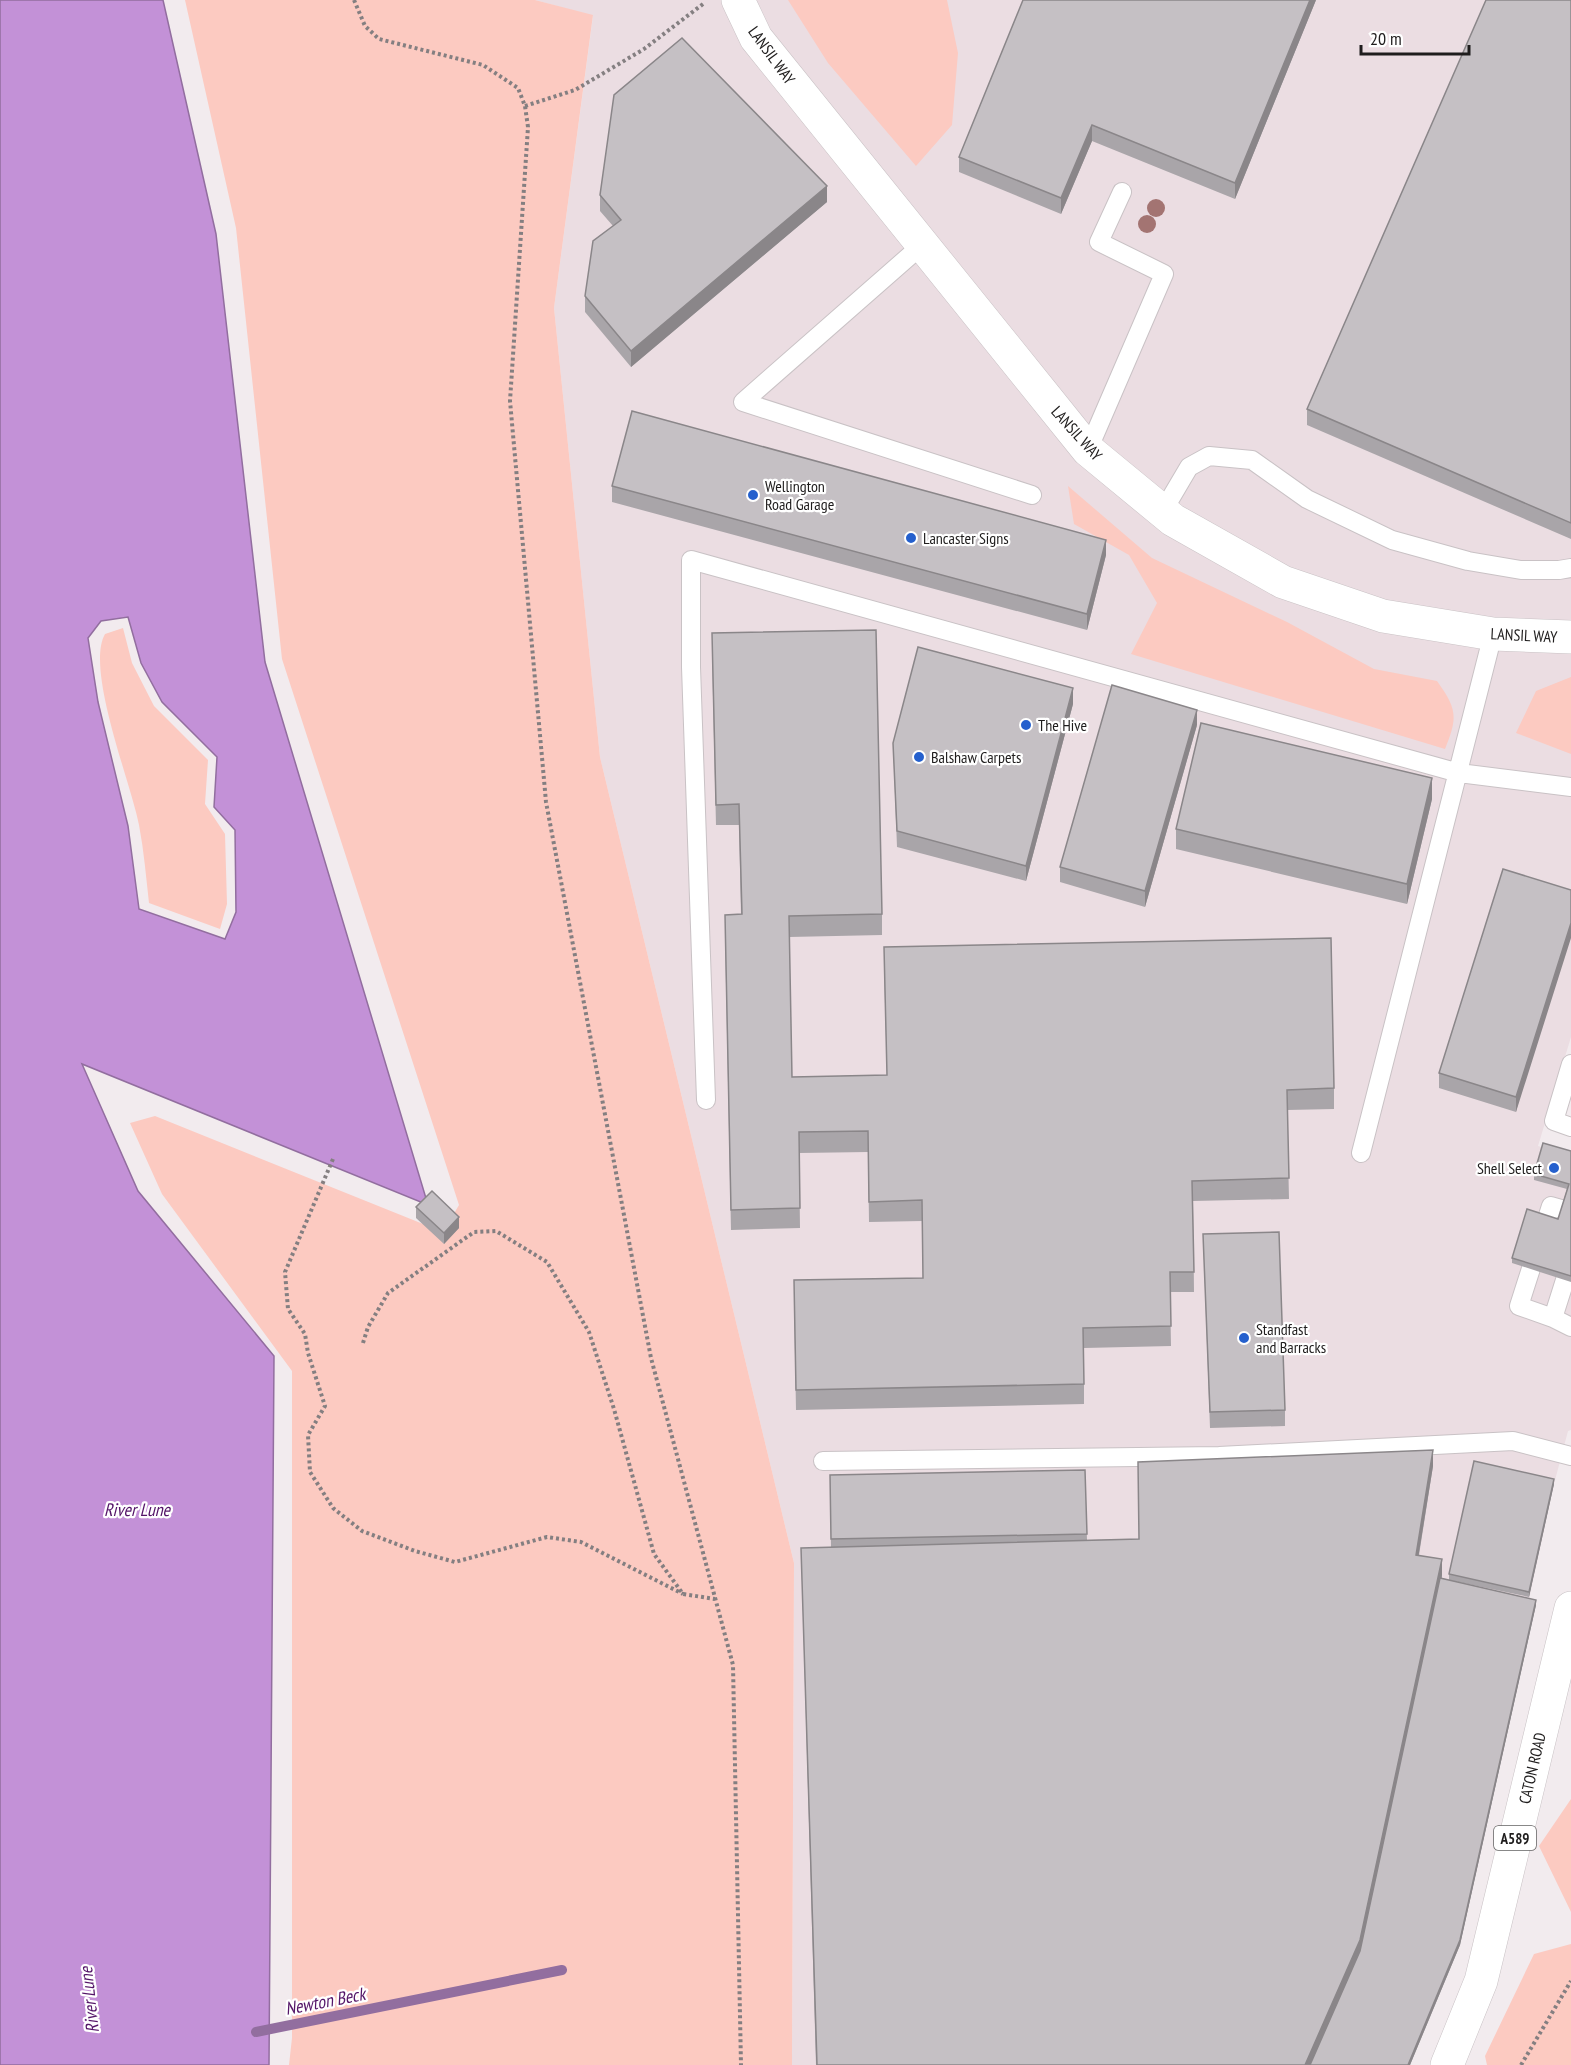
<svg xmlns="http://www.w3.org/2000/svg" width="1571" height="2065" font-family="'PT Sans Narrow',sans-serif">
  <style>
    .built { fill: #ebdde2 }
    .green { fill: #fccac1 }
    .water { fill: #c391d7; stroke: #926e9f; stroke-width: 1.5; fill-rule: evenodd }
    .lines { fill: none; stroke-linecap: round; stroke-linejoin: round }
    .stream { stroke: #926e9f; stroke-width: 10 }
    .service-casing { stroke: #c9c2c5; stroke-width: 20 }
    .minor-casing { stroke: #c9c2c5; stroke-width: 34 }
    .primary-casing { stroke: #c9c2c5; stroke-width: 34 }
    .path { stroke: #847f81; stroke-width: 4; stroke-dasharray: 3 3; stroke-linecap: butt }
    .service { stroke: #fff; stroke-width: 18 }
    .minor { stroke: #fff; stroke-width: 33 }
    .primary { stroke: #fff; stroke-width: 33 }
    .tree { fill: #a37472 }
    .wall { fill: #a9a5a9 }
    .shaded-wall { fill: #8a8689 }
    .building { fill: #c5c0c4; stroke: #8a8689; stroke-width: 1.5 }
    .poi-dot { fill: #2560cd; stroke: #fff; stroke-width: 2 }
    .labels { text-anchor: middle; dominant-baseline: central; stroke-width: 4.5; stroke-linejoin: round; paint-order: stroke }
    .shield { fill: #fff; stroke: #626161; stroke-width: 1.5 }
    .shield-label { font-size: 15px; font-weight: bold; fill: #1f1d1d }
    .street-label { font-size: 16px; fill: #1f1d1d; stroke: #fff }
    .poi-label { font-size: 16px; fill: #1f1d1d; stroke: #fff; text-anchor: start }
    .water-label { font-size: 18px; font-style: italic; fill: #541568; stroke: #fff }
  </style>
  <rect width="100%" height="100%" fill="#f2ebee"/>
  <path class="built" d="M535,0H1571V1037L1538,1146L1571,1156V1430L1568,1431L1554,1484L1528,1604L1410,2065H792L794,1563L600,757L554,308L593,16Z"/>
  <path class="green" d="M185,0H535L593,15L554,308L600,757L794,1563L792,2065H289L292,2038V1371L162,1194L130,1123L155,1116L443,1232L459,1205L282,659L236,228Z
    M788,0H947L958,53L952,125L916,166L828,63Z
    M1068,486L1152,558L1287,622L1374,669L1437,681C1457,709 1458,717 1445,749L1131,654L1157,603L1129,555L1074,524Z
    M123,628L132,663L154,706L208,760L205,804L225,834L227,904L220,929L149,903C146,877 144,851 139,825C131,783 85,669 105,634Z
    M1571,677V754L1516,733L1536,691Z
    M1571,1799V1920V1912L1539,1846Z
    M1571,1944V2065H1487L1485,2056L1534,1954Z"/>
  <path class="water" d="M0,0H163L216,234L265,662L428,1205L82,1064L138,1191L274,1356L269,2065H0ZM128,617L141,663L162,702L217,757L214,807L235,830L236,912L225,939L139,909L128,826L98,702L88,638L101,621Z"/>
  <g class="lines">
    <path class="stream" d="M256,2032L562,1970"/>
    <g class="service-casing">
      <path id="service" d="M922,245L743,402L1032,495
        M1088,450L1164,274L1099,242L1122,192
        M1163,511L1189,467L1209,456L1252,460L1307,499L1392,540L1468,561L1521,570H1559L1571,568
        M1571,1064L1554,1121L1571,1127
        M706,1100L691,667V560L1459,773L1571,787
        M1361,1153L1493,634
        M1571,1261L1553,1318L1571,1327
        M1553,1318L1519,1306L1551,1206L1571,1212
        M823,1461L1219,1456L1513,1441L1571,1456"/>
    </g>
    <g class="minor-casing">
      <path id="minor" d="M738,0L756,38L1088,450L1173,520L1283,582L1383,616L1493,634L1571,637"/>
    </g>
    <g class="primary-casing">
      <path id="primary" d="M1447,2065L1481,1981L1571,1608"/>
    </g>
    <path class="path" d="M354,0L365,26L379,39L483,65L518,88L525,106L528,127L510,401L546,802L651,1358L733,1665L741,2065
      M525,106L575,90L644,49L703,4
      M333,1159L285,1272L288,1309L305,1334L308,1353L325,1406L308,1435L310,1472L333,1508L362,1531L415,1551L455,1562L547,1537L581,1542L683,1594
      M363,1343L368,1327L388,1293L474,1232L496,1231L547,1262L589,1332L614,1409L654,1554L683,1594L715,1599
      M1521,2065L1571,1981"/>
    <use href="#service" class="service"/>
    <use href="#minor" class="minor"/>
    <use href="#primary" class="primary"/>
  </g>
  <g class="tree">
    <circle cx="1156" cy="208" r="9"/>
    <circle cx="1147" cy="224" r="9"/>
  </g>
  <path class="wall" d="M1316,0L1235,199L1092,141L1061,214L959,172V157Z
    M1571,0V539L1307,425V409Z
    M600,195L827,202L631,367L585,312V296L613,226L600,211Z
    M612,486L1106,555L1087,630L612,502Z
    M712,654L882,914V935L789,937L792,1077L887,1075L884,967L1334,1088V1109L1287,1110L1289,1199L1193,1201L1194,1292H1170L1171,1346L1084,1348V1404L796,1410L794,1300L923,1278L922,1221L869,1222L868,1152L799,1153L800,1228L731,1230L725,935L741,914L739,825H716Z
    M1073,704L1026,881L897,847L893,743Z
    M1197,725L1145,907L1060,882V867Z
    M1432,799L1407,904L1176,849V829Z
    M1571,890L1516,1112L1439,1088V1073Z
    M1571,1151V1282L1512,1263V1258L1558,1219L1567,1189L1534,1180V1174Z
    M416,1207L459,1228L444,1244L416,1218Z
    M1203,1234L1285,1410V1426L1210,1428Z
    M1433,1466L1419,1555L1442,1575V1578L1536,1605L1460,1945L1410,2065H816L801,1548H831L830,1475L1085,1470L1087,1540L1139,1539Z
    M1554,1484L1529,1597L1449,1580V1574Z"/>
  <path class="shaded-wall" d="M1310,0H1316L1235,199V183Z
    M1092,125V141L1061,214V198Z
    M827,186V202L631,367V351Z
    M1106,540V555L1087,630V614Z
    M1073,688V704L1026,881V866Z
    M1197,710V725L1145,907V891Z
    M1432,778V799L1407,904V884Z
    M1571,923V938L1516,1112V1097Z
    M459,1217V1228L444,1244V1233Z
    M1433,1450V1466L1416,1571V1555Z
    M1554,1479V1484L1529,1597V1592Z
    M1442,1559V1575L1360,1956L1312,2065H1305Z
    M1536,1600V1605L1460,1945L1410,2065H1408Z"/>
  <path class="building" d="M1023,0H1310L1235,183L1092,125L1061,198L959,157Z
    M1486,0H1571V523L1307,409Z
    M682,38L827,186L631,351L585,296L593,241L621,220L600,195L614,95Z
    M632,411L1106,540L1087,614L612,486Z
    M876,630L882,914L789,916L792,1077L887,1075L884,947L1331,938L1334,1088L1287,1090L1289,1178L1192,1181L1194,1272H1170L1171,1326L1083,1328L1084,1384L796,1390L794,1280L923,1278L922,1200L869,1202L868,1131L799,1132L800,1208L731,1210L725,915L742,914L739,804L716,805L712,633Z
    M918,647L1073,688L1026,866L897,831L893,743Z
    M1112,685L1197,710L1145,891L1060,867Z
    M1201,723L1432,778L1407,884L1176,829Z
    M1503,869L1571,890V923L1516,1097L1439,1073Z
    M1543,1143L1571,1151V1276L1512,1258L1527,1209L1558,1219L1569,1184L1534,1174Z
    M432,1191L459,1217L444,1233L416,1207Z
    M1279,1232L1285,1410L1210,1412L1203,1234Z
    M1433,1450L1416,1555L1442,1559L1360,1940L1305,2065H817L801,1548L1139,1539L1138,1462Z
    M1474,1461L1554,1479L1529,1592L1449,1574Z
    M1085,1470L1087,1534L831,1539L830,1475Z
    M1440,1578L1536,1600L1460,1940L1408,2065H1310L1360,1951Z"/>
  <g class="poi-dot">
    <circle cx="753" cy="495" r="6"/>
    <circle cx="911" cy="538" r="6"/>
    <circle cx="1026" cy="725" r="6"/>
    <circle cx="919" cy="757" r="6"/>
    <circle cx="1554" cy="1168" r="6"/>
    <circle cx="1244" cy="1338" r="6"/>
  </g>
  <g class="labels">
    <rect class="shield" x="1494" y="1826" width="42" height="24" rx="4.5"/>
    <g class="shield-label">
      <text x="1515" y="1838">A589</text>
    </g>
    <g class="street-label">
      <text transform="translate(772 55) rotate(54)">LANSIL WAY</text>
      <text transform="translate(1077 433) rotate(48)">LANSIL WAY</text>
      <text transform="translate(1524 635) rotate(3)">LANSIL WAY</text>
      <text transform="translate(1532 1768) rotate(-77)">CATON ROAD</text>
    </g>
    <g class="poi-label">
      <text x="765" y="486">Wellington<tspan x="765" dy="18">Road Garage</tspan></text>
      <text x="923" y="538">Lancaster Signs</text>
      <text x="1038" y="725">The Hive</text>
      <text x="931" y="757">Balshaw Carpets</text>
      <text x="1542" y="1168" text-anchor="end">Shell Select</text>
      <text x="1256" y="1329">Standfast<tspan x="1256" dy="18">and Barracks</tspan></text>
    </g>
    <g class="water-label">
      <text x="137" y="1509">River Lune</text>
      <text transform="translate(89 2000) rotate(-96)">River Lune</text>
      <text transform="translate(325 2001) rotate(-11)">Newton Beck</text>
    </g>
  </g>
  <path d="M1361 45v9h108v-9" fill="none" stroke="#1f1d1d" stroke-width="3"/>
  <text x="1370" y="45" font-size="18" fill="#1f1d1d" stroke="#ffffff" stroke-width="4.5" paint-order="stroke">20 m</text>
</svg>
